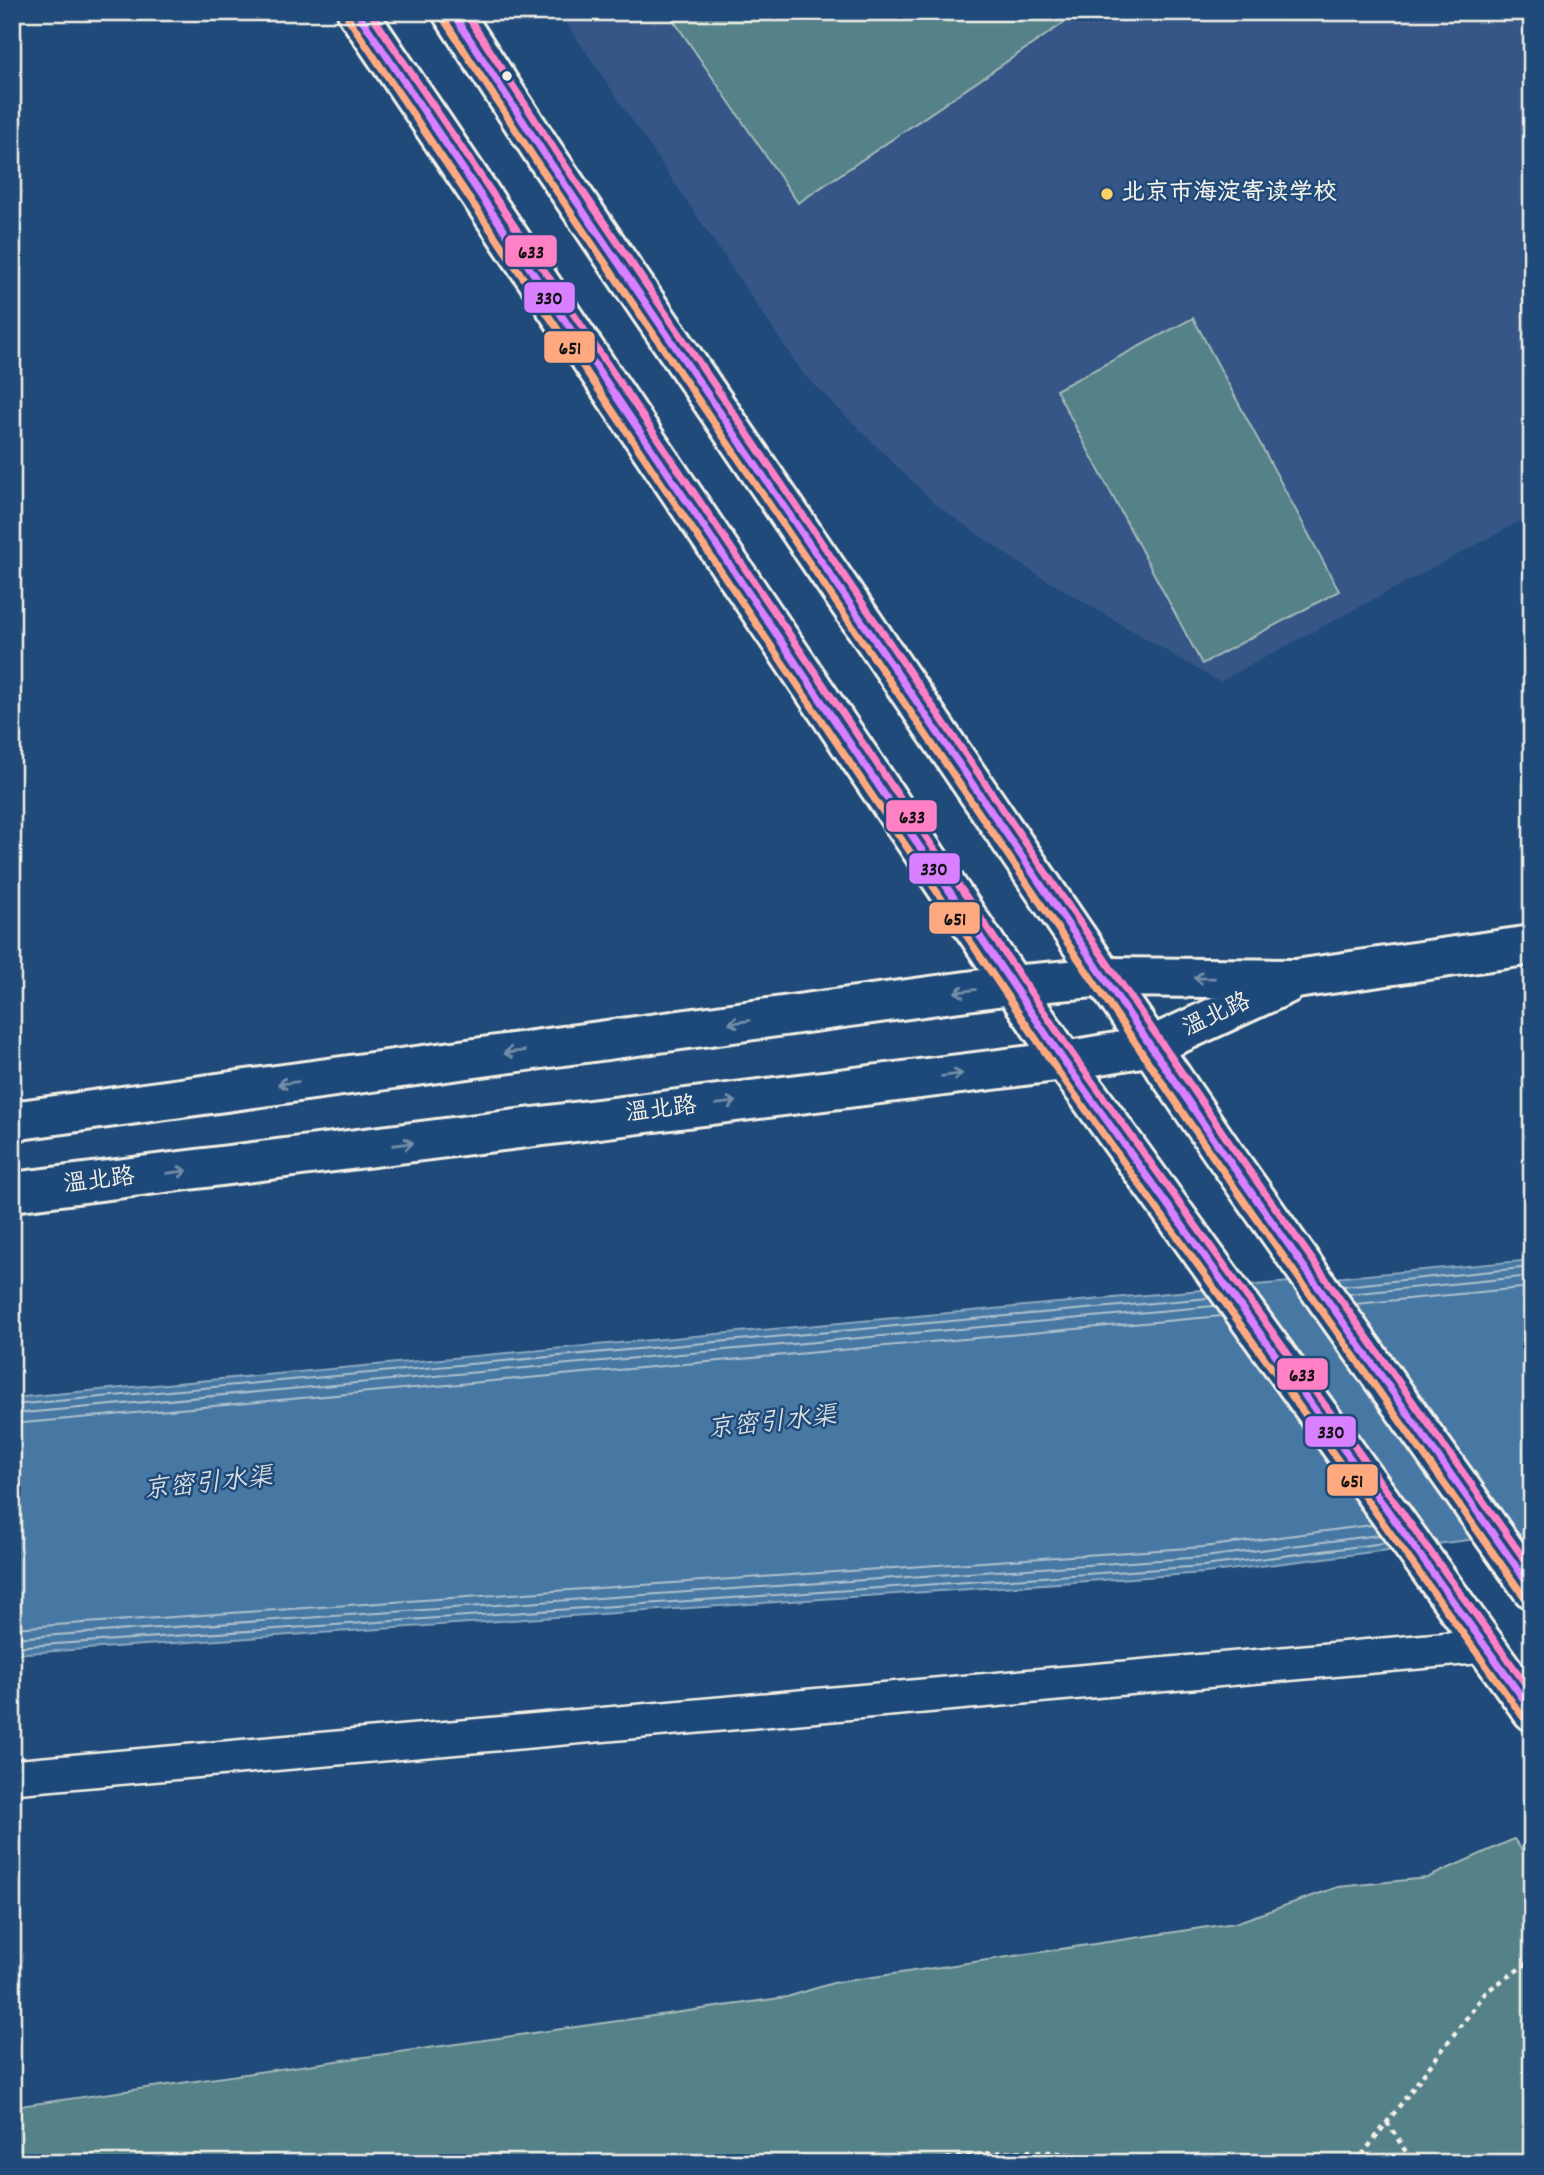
<svg xmlns="http://www.w3.org/2000/svg" width="1544" height="2175" font-family="Dekko,'LXGW WenKai TC',sans-serif">
  <style>
    .built { fill: #345786 }
    .green { fill: #558189; stroke: #a4b9b8; stroke-width: 2 }
    .water { fill: #4778a4; stroke: #8ca8bf; stroke-width: 2 }
    .lines { fill: none; stroke-linecap: round; stroke-linejoin: round }
    .shore { stroke: #afc1cd; stroke-width: 2 }
    .service-casing { stroke: #f4f1e8; stroke-width: 38 }
    .tertiary-casing { stroke: #f4f1e8; stroke-width: 44 }
    .secondary-casing { stroke: #f4f1e8; stroke-width: 44 }
    .path { stroke: #f4f1e8; stroke-width: 4.5; stroke-dasharray: 5 5; stroke-linecap: butt }
    .service { stroke: #1f4a7a; stroke-width: 33 }
    .tertiary { stroke: #1f4a7a; stroke-width: 38 }
    .secondary { stroke: #1f4a7a; stroke-width: 38 }
    .bus-1-casing { stroke: #1f4a7a; stroke-width: 12 }
    .bus-2-casing { stroke: #1f4a7a; stroke-width: 12 }
    .bus-3-casing { stroke: #1f4a7a; stroke-width: 12 }
    .bus-1 { stroke: #d880ff; stroke-width: 7 }
    .bus-2 { stroke: #ffa980; stroke-width: 7 }
    .bus-3 { stroke: #ff80c5; stroke-width: 7 }
    .oneway { stroke: #748da6 }
    .bus-dot { fill: #f4f1e8; stroke: #1f4a7a; stroke-width: 2.5 }
    .poi-dot { fill: #ffd166; stroke: #1f4a7a; stroke-width: 2.5 }
    .labels { text-anchor: middle; dominant-baseline: central; stroke-width: 5; stroke-linejoin: round; paint-order: stroke }
    .poi-label { font-size: 24px; font-weight: bold; fill: #f4f1e8; stroke: #1f4a7a; text-anchor: start }
    .street-label { font-size: 24px; fill: #f4f1e8; stroke: #1f4a7a }
    .water-label { font-size: 26px; font-style: italic; fill: #dadfde; stroke: #1f4a7a }
    .line-badge { stroke: #1f4a7a; stroke-width: 2.5 }
    .pale-badge-label { font-size: 19px; text-anchor: middle; font-weight: bold; fill: #111 }
  </style>
  <rect width="100%" height="100%" fill="#1f4a7a"/>
  <filter id="ink" filterUnits="userSpaceOnUse"><feTurbulence type="fractalNoise" baseFrequency=".0143" numOctaves="2"/><feDisplacementMap in="SourceGraphic" scale="14" xChannelSelector="R" yChannelSelector="G"/><feConvolveMatrix kernelMatrix="1 2 1 2 8 2 1 2 1" color-interpolation-filters="sRGB"/></filter>
  <g filter="url(#ink)">
    <path class="built" d="M559,12H1532V515L1219,682L1026,568L936,505L804,375Z"/>
    <path class="green" d="M668,12H1080L798,203Z
      M1193,318L1339,591L1202,664L1056,390Z
      M1514,1839L1532,1864V2163H12V2107L787,1997L833,1983L1235,1923L1338,1887L1427,1878Z"/>
    <path class="water" d="M1532,1260V1532L1205,1573L12,1654V1398Z"/>
    <g class="lines">
      <path class="shore" d="M1343,1286L1532,1267
        M1349,1294L1532,1276
        M1356,1304L1532,1287
        M12,1405L1209,1298
        M12,1414L1215,1306
        M12,1424L1222,1316
        M12,1628L1203,1547L1372,1525
        M12,1638L1204,1557L1379,1535
        M12,1647L1204,1566L1385,1543"/>
      <g class="service-casing">
        <path id="service" d="M12,1777L1485,1646"/>
      </g>
      <g class="tertiary-casing">
        <path id="tertiary" d="M1106,977L1296,979
          M1152,1046L1287,984"/>
      </g>
      <g class="secondary-casing">
        <path id="secondary" d="M357,12L1064,1061L1532,1711
          M452,12L547,158L1222,1151L1532,1589
          M1296,979L1532,945
          M12,1121L1011,985L1106,977
          M12,1192L1064,1061L1152,1046"/>
      </g>
      <path class="path" d="M1387,2122L1413,2163
        M917,2163C979,2154 1043,2142 1105,2163
        M1356,2163L1487,1991L1532,1960"/>
      <use href="#service" class="service"/>
      <use href="#tertiary" class="tertiary"/>
      <use href="#secondary" class="secondary"/>
      <g class="bus-1-casing">
        <path id="bus-1" d="M357,12L1064,1061L1532,1711
          M452,12L547,158L1222,1151L1532,1589"/>
      </g>
      <g class="bus-2-casing">
        <path id="bus-2" d="M348,18L1055,1067L1523,1717
          M443,18L538,164L1213,1157L1523,1595"/>
      </g>
      <g class="bus-3-casing">
        <path id="bus-3" d="M370,12L1073,1055L1532,1693
          M465,12L556,152L1231,1145L1532,1570"/>
      </g>
      <use href="#bus-1" class="bus-1"/>
      <use href="#bus-2" class="bus-2"/>
      <use href="#bus-3" class="bus-3"/>
    </g>
    <defs><path id="oneway-shaft" d="M-6 0H5M1.5-3L5.5 0L1.5 3" fill="none" stroke-width="1.6" stroke-linecap="round" stroke-linejoin="round" transform="scale(1.75)"/></defs>
    <g class="oneway">
      <use href="#oneway-shaft" transform="translate(1204 978) rotate(-179)"/>
      <use href="#oneway-shaft" transform="translate(965 991) rotate(172)"/>
      <use href="#oneway-shaft" transform="translate(739 1022) rotate(172)"/>
      <use href="#oneway-shaft" transform="translate(514 1052) rotate(172)"/>
      <use href="#oneway-shaft" transform="translate(952 1075) rotate(-7)"/>
      <use href="#oneway-shaft" transform="translate(288 1083) rotate(172)"/>
      <use href="#oneway-shaft" transform="translate(726 1103) rotate(-7)"/>
      <use href="#oneway-shaft" transform="translate(403 1144) rotate(-7)"/>
      <use href="#oneway-shaft" transform="translate(177 1172) rotate(-7)"/>
    </g>
  </g>
  <circle class="bus-dot" cx="507" cy="76" r="6"/>
  <circle class="poi-dot" cx="1107" cy="194" r="7"/>
  <g class="labels">
    <g class="poi-label">
      <text x="1121" y="194">北京市海淀寄读学校</text>
    </g>
    <g class="street-label">
      <text transform="translate(1217 1016) rotate(-25)">温北路</text>
      <text transform="translate(661 1111) rotate(-7)">温北路</text>
      <text transform="translate(99 1182) rotate(-7)">温北路</text>
    </g>
    <g class="water-label">
      <text transform="translate(772 1424) rotate(-6)">京密引水渠</text>
      <text transform="translate(208 1485) rotate(-6)">京密引水渠</text>
    </g>
  </g>
  <g class="line-badge">
    <rect x="504" y="234" width="54" height="34" rx="7" fill="#ff80c5"/>
    <rect x="523" y="281" width="53" height="33" rx="7" fill="#d880ff"/>
    <rect x="543" y="330" width="53" height="34" rx="7" fill="#ffa980"/>
    <rect x="885" y="799" width="53" height="34" rx="7" fill="#ff80c5"/>
    <rect x="908" y="852" width="53" height="33" rx="7" fill="#d880ff"/>
    <rect x="928" y="901" width="53" height="34" rx="7" fill="#ffa980"/>
    <rect x="1276" y="1357" width="53" height="34" rx="7" fill="#ff80c5"/>
    <rect x="1304" y="1415" width="53" height="33" rx="7" fill="#d880ff"/>
    <rect x="1326" y="1463" width="53" height="34" rx="7" fill="#ffa980"/>
  </g>
  <g class="pale-badge-label">
    <text x="531" y="258">633</text>
    <text x="549" y="304">330</text>
    <text x="570" y="354">651</text>
    <text x="912" y="823">633</text>
    <text x="934" y="875">330</text>
    <text x="955" y="925">651</text>
    <text x="1302" y="1381">633</text>
    <text x="1331" y="1438">330</text>
    <text x="1352" y="1487">651</text>
  </g>
  <rect width="1544" height="2175" fill="none" stroke="#1f4a7a" stroke-width="42"/>
  <rect x="21" y="21" width="1502" height="2133" fill="none" stroke="#f4f1e8" stroke-width="2.5" filter="url(#ink)"/>
</svg>
